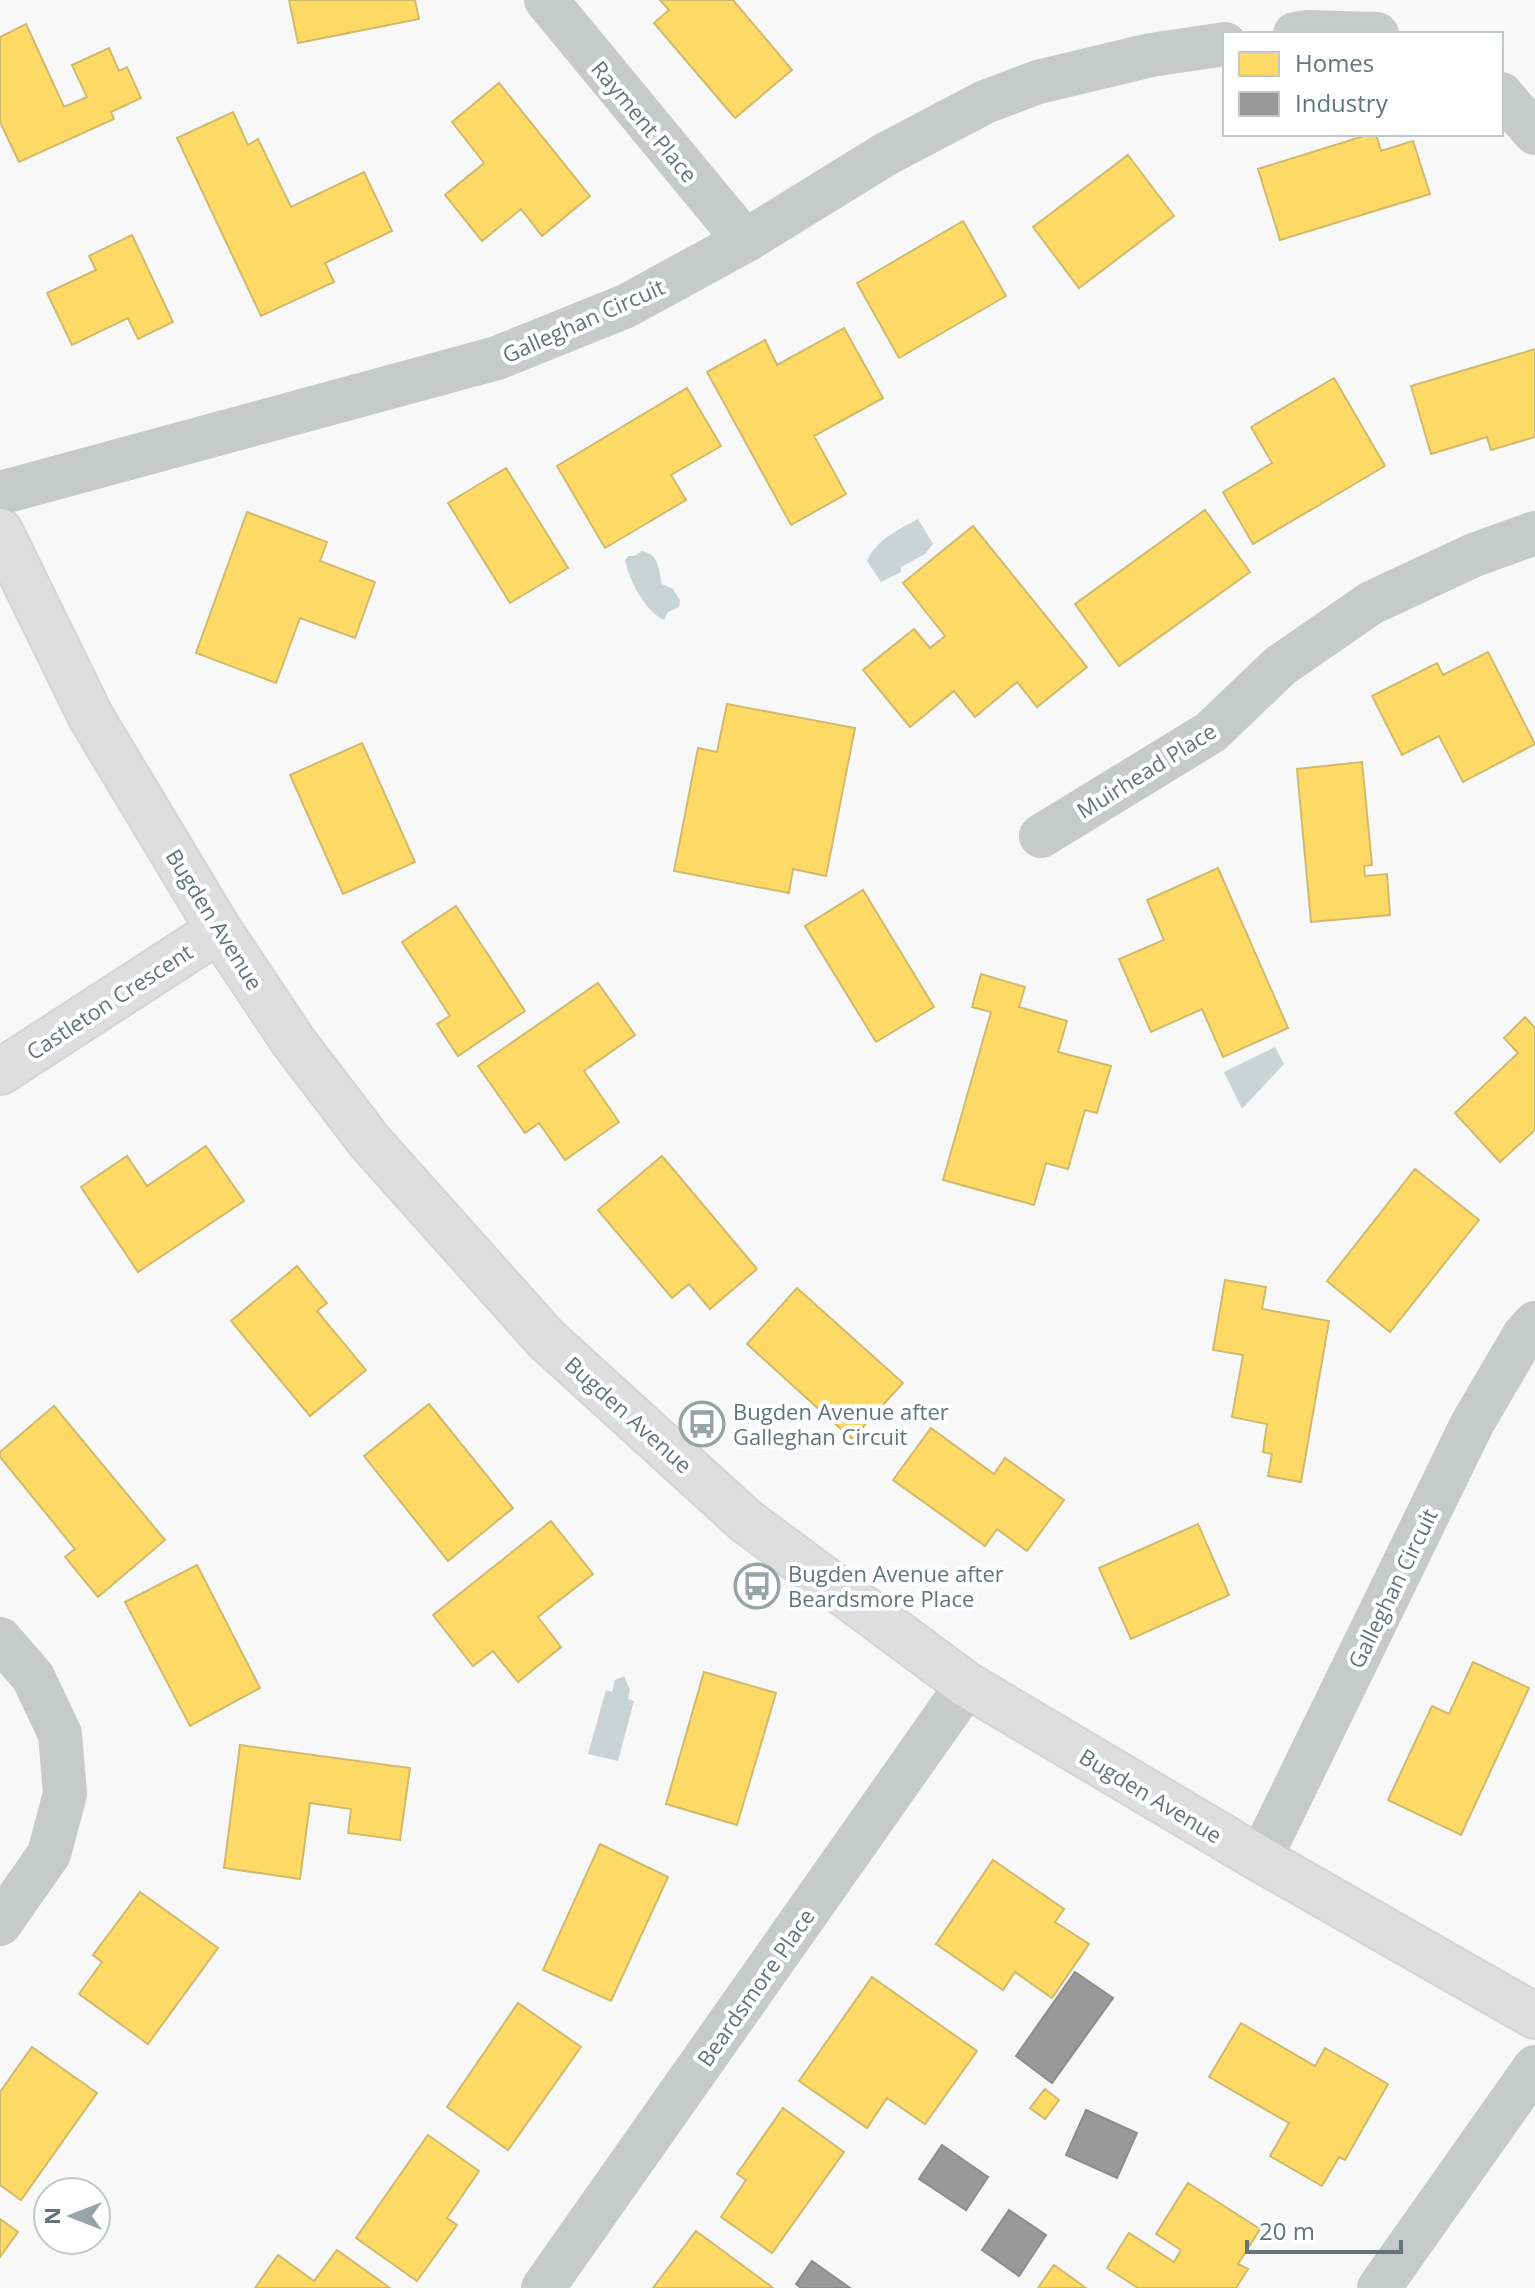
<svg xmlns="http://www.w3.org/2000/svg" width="1535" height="2288" font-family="'Open Sans',sans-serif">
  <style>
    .water { fill: #c9d4d4 }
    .homes { fill: #ffd966; stroke: #d0bb6c; stroke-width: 2 }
    .industry { fill: #999; stroke: #898e8f; stroke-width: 2 }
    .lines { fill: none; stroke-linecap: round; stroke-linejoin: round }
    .secondary-casing { stroke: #d3d4d5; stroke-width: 48 }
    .street { stroke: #c8c9c9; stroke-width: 44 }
    .secondary { stroke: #dedede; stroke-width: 44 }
    .labels { text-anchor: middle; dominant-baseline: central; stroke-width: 8; stroke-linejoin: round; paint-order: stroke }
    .street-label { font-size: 22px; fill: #637579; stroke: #fff }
    .poi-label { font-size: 22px; fill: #637579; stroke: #fff; text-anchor: start }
  </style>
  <rect width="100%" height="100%" fill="#f8f8f8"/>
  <path class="water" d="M918,519L933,544L925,554L901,567V572L881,582L867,561C876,540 899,529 918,519Z
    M642,551C660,555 658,569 662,584L673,589L680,600L679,607L668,612L664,620C644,610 630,581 625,561L628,556H634Z
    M1275,1047L1284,1064L1242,1109L1224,1072Z
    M624,1676L630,1690L628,1699L634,1701L618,1761L588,1754L606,1690L612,1692L615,1680Z"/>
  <path class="homes" d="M289,0H415L419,19L298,43Z
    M660,0H733L792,70L735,118L654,23L669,10Z
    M26,24L64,107L87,97L72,65L109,48L119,71L127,67L141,98L111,112L114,119L19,162L0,122V37Z
    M499,83L590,196L542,236L521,209L482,241L445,195L484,163L452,122Z
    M233,112L248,145L258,139L291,207L364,172L392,231L325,263L334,282L261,316L177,138Z
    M1370,134H1376L1381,151L1413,141L1430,194L1280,240L1258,169Z
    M1128,155L1174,216L1079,288L1033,227Z
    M963,221L1006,296L899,358L857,283Z
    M132,235L173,322L138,339L128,318L72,345L47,293L96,270L89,256Z
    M844,328L883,398L814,436L846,494L791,525L707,372L765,340L777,365Z
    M1535,349V437L1491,450L1487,437L1431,454L1411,386Z
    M1334,378L1385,466L1253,544L1223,492L1272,463L1251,427Z
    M687,388L721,446L671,475L686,500L605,548L557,466Z
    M506,468L568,568L510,603L448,503Z
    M1205,510L1250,572L1119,666L1075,604Z
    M247,512L327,542L320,561L375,582L355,638L300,618L276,683L196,653Z
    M973,526L1087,667L1037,707L1017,682L975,717L954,691L910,727L863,670L914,629L930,648L945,636L903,583Z
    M1488,652L1535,744L1463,782L1439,736L1402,755L1372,696L1437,663L1443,675Z
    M727,704L855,728L826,876L793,869L789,893L674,871L698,748L717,752Z
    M362,743L415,862L343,894L290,775Z
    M1362,762L1372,865L1364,866L1365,876L1387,874L1390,915L1311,922L1297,769Z
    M1218,868L1288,1028L1223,1057L1202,1009L1151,1032L1119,959L1164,940L1147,900Z
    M863,890L934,1007L876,1042L805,926Z
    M456,906L525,1011L458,1056L437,1024L450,1016L402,942Z
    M981,974L1025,987L1019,1007L1067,1021L1058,1052L1111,1066L1097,1113L1085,1110L1068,1169L1046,1163L1034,1205L943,1180L991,1012L972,1007Z
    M598,983L635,1035L584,1071L619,1122L565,1160L539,1123L525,1133L478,1066Z
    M1525,1017L1535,1028V1130L1500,1162L1455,1113L1518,1053L1504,1038Z
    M206,1146L244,1201L138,1272L81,1187L127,1156L147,1186Z
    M662,1156L757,1269L710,1309L689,1284L672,1298L598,1210Z
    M1415,1169L1479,1220L1390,1332L1327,1281Z
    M297,1266L327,1303L317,1311L366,1370L310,1416L231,1321Z
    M1225,1280L1266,1287L1262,1309L1329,1321L1301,1482L1268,1476L1272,1454L1263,1452L1267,1424L1232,1417L1243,1355L1213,1350Z
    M797,1288L903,1383L852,1439L747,1344Z
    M429,1404L513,1508L448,1561L364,1456Z
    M54,1406L165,1540L98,1597L65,1557L75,1549L0,1457V1452Z
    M931,1428L994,1474L1005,1458L1064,1500L1027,1551L997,1529L985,1546L893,1480Z
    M551,1521L593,1574L538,1617L561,1647L518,1682L493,1651L473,1666L433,1615Z
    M1198,1524L1229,1595L1131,1639L1099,1568Z
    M197,1565L260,1688L190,1726L125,1602Z
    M1473,1662L1529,1688L1461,1835L1388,1800L1432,1706L1449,1714Z
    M704,1672L776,1693L737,1825L666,1804Z
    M240,1745L410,1768L400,1840L348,1833L351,1809L310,1803L300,1879L224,1868Z
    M600,1844L668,1877L611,2001L543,1970Z
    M993,1860L1064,1909L1055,1922L1089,1944L1052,1998L1015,1972L1003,1990L936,1944Z
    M140,1892L218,1948L148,2044L79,1994L102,1962L93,1955Z
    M872,1977L977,2051L925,2124L887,2098L867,2128L799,2081Z
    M518,2003L581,2047L508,2150L447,2107Z
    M1241,2023L1315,2066L1325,2048L1388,2084L1345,2160L1339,2157L1322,2186L1270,2156L1289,2123L1209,2077Z
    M32,2047L97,2093L21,2200L0,2185V2092Z
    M1045,2089L1059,2100L1045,2119L1030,2108Z
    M783,2108L844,2152L772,2253L721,2217L746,2180L737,2174Z
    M428,2135L479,2171L447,2218L457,2225L417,2281L356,2238Z
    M1188,2183L1260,2229L1238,2264L1248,2269L1236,2288H1138L1107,2268L1129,2233L1174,2262L1181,2250L1156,2234Z
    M0,2219L18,2232L0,2257Z
    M696,2231L773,2288H653Z
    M337,2250L390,2288H255L278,2255L314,2281Z
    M1054,2265L1086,2288H1038Z"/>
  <path class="industry" d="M1075,1972L1113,1998L1052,2083L1016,2056Z
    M1086,2110L1137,2133L1117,2178L1066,2155Z
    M942,2145L988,2177L966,2210L919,2179Z
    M1009,2210L1046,2235L1019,2276L982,2250Z
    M812,2261L850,2288H801L796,2284Z"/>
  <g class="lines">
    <g class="secondary-casing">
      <path id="secondary" d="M0,531L91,717L219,930L293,1041L370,1142L546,1339L746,1521L967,1685L1260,1859L1535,2016
        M0,1072L219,930"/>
    </g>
    <path class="street" d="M546,0L745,241
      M1295,34L1307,32L1377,34
      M1501,94L1535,133
      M0,493L497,358L626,306L745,241L886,154L985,102L1038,82L1151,55L1225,44
      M1041,836L1211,732L1280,666L1371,603L1474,555L1535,533
      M0,1639L33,1677L60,1734L65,1794L49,1854L0,1924
      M1260,1859L1472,1424L1524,1335L1535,1323
      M543,2288L967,1685
      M1379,2288L1535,2067"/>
    <use href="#secondary" class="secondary"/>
  </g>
  <defs>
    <g id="bus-ring" transform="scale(2.3)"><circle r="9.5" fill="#fff" stroke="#97a3a5" stroke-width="1.5"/><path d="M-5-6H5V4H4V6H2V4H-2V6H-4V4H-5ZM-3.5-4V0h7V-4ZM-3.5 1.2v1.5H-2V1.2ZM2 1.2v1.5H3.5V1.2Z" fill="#97a3a5"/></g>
  </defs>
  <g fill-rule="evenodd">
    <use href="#bus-ring" x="702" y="1424"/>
    <use href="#bus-ring" x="757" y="1586"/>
  </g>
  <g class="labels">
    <g class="street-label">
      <text transform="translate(645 121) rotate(50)">Rayment Place</text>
      <text transform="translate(583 320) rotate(-24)">Galleghan Circuit</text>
      <text transform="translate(1146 770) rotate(-32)">Muirhead Place</text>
      <text transform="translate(215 919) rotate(58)">Bugden Avenue</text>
      <text transform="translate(109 1001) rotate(-33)">Castleton Crescent</text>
      <text transform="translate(629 1414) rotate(42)">Bugden Avenue</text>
      <text transform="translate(1392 1588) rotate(-64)">Galleghan Circuit</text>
      <text transform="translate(1151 1795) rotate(31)">Bugden Avenue</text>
      <text transform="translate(755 1987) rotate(-55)">Beardsmore Place</text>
    </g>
    <g class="poi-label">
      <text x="733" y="1411">Bugden Avenue after<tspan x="733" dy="25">Galleghan Circuit</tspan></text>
      <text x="788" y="1573">Bugden Avenue after<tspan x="788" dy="25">Beardsmore Place</tspan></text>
    </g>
  </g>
  <rect x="1223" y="32" width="280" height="104" fill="#ffffff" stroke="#c1c8c9" stroke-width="2"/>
  <rect x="1239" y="52" width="40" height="24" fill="#ffd966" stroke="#c1c8c9" stroke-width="2"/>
  <text x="1295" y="72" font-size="24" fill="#637579">Homes</text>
  <rect x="1239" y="92" width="40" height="24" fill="#999999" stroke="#c1c8c9" stroke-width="2"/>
  <text x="1295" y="112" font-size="24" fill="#637579">Industry</text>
  <g transform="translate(72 2216) rotate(270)"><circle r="38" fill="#ffffff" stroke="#c1c8c9" stroke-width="2"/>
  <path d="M0-6L14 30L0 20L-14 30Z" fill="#97a3a5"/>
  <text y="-12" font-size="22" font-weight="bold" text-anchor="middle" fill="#637579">N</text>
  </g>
  <path d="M1247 2240v12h154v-12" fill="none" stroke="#637579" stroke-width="4"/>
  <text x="1259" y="2240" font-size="24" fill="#637579" stroke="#ffffff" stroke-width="6" paint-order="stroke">20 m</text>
</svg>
